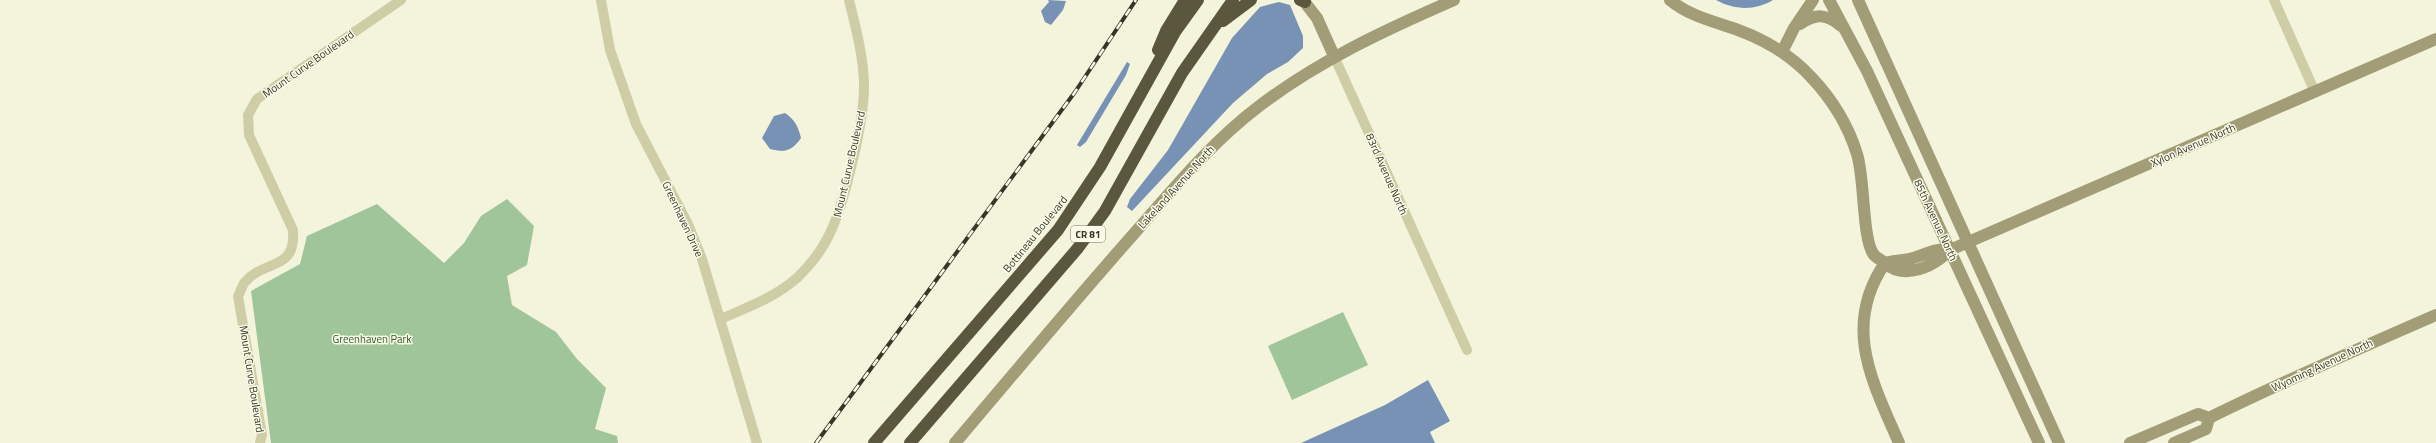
<svg xmlns="http://www.w3.org/2000/svg" width="2436" height="443" font-family="'Titillium Web',sans-serif">
  <style>
    .green { fill: #a0c59a }
    .water { fill: #7792b4 }
    .lines { fill: none; stroke-linecap: round; stroke-linejoin: round }
    .street { stroke: #cecda6; stroke-width: 10 }
    .secondary { stroke: #a29d77; stroke-width: 12 }
    .highway { stroke: #5b563e; stroke-width: 12 }
    .rail-casing { stroke: #393627; stroke-width: 4 }
    .rail { stroke: #fafbe8; stroke-width: 2.5; stroke-dasharray: 8; stroke-linecap: butt }
    .labels { text-anchor: middle; dominant-baseline: central; stroke-width: 3; stroke-linejoin: round; paint-order: stroke }
    .shield { fill: #fafbe8; stroke: #737161; stroke-width: 1 }
    .shield-label { font-size: 10px; font-weight: bold; fill: #393627 }
    .street-label { font-size: 11px; fill: #393627; stroke: #fafbe8 }
    .park-label { font-size: 11px; fill: #2e5a29; stroke: #fafbe8 }
  </style>
  <rect width="100%" height="100%" fill="#f3f4db"/>
  <path class="green" d="M507,199L534,226L527,265L507,276L512,305L556,332L577,359L606,388L595,429L617,436L618,443H271L251,291L300,264L307,236L377,204L444,263L464,243L481,216Z
    M1343,312L1368,365L1292,400L1268,346Z"/>
  <path class="water" d="M1048,0L1066,1L1063,10L1051,25L1045,22L1041,11L1049,2Z
    M1716,0H1773C1755,11 1734,10 1716,0Z
    M1279,2L1290,5L1303,36V48L1288,62L1267,74L1233,103L1132,211L1127,207L1130,199L1168,150L1232,38L1260,7Z
    M1127,62L1130,64L1126,75L1086,142L1080,147L1077,145Z
    M785,113C795,120 798,126 801,138C792,151 785,153 770,149L762,138L774,116Z
    M1428,380L1450,421L1430,432L1435,443H1301L1385,405Z"/>
  <g class="lines">
    <path class="street" d="M601,0L610,50L636,124L688,224L702,259L757,443
      M2274,0L2315,92
      M1334,56L1467,350
      M721,319C748,307 776,297 798,277C809,266 820,253 827,239C844,208 865,119 864,83C863,55 856,28 849,0
      M260,443L262,435L238,296C241,291 242,285 245,282C266,258 296,272 293,230L249,135L248,115L257,99L401,0"/>
    <path class="secondary" d="M1303,0L1317,18L1334,56
      M1670,0C1691,17 1713,21 1738,30C1765,40 1792,56 1811,77C1832,99 1848,125 1857,154C1865,179 1862,240 1874,255C1877,258 1883,261 1886,264C1893,270 1899,272 1908,271C1924,270 1939,261 1950,250L2436,39
      M1829,0L1867,71L2039,443
      M1858,0L2059,443
      M1800,24C1816,13 1827,14 1841,26
      M1782,52L1794,28L1813,0
      M1885,263C1842,326 1872,381 1899,443
      M1885,263C1895,260 1904,261 1913,258C1928,254 1933,248 1950,250
      M955,443C1016,371 1076,299 1139,228C1176,186 1212,142 1258,107C1318,61 1385,30 1454,0
      M2130,443L2198,414L2209,418
      M2174,443L2206,429L2209,418C2284,381 2360,348 2436,315"/>
    <path class="highway" d="M1300,0L1305,2
      M1223,21L1251,0
      M1158,50L1166,31L1185,0
      M874,443L1058,230L1100,167L1175,32L1198,0
      M910,443L1078,248L1105,211L1182,73L1233,0"/>
    <g class="rail-casing">
      <path id="rail" d="M816,443L1075,92L1136,0"/>
    </g>
    <use href="#rail" class="rail"/>
  </g>
  <g class="labels">
    <rect class="shield" x="1071" y="226" width="34" height="16" rx="3"/>
    <g class="shield-label">
      <text x="1088" y="234">CR 81</text>
    </g>
    <g class="street-label">
      <text transform="translate(308 64) rotate(-35)">Mount Curve Boulevard</text>
      <text transform="translate(2193 145) rotate(-24)">Xylon Avenue North</text>
      <text transform="translate(849 164) rotate(-77)">Mount Curve Boulevard</text>
      <text transform="translate(1387 174) rotate(66)">83rd Avenue North</text>
      <text transform="translate(1176 187) rotate(-48)">Lakeland Avenue North</text>
      <text transform="translate(683 219) rotate(65)">Greenhaven Drive</text>
      <text transform="translate(1936 220) rotate(65)">85th Avenue North</text>
      <text transform="translate(1035 234) rotate(-51)">Bottineau Boulevard</text>
      <text transform="translate(2322 365) rotate(-25)">Wyoming Avenue North</text>
      <text transform="translate(252 379) rotate(81)">Mount Curve Boulevard</text>
    </g>
    <g class="park-label">
      <text x="372" y="339">Greenhaven Park</text>
    </g>
  </g>
</svg>
